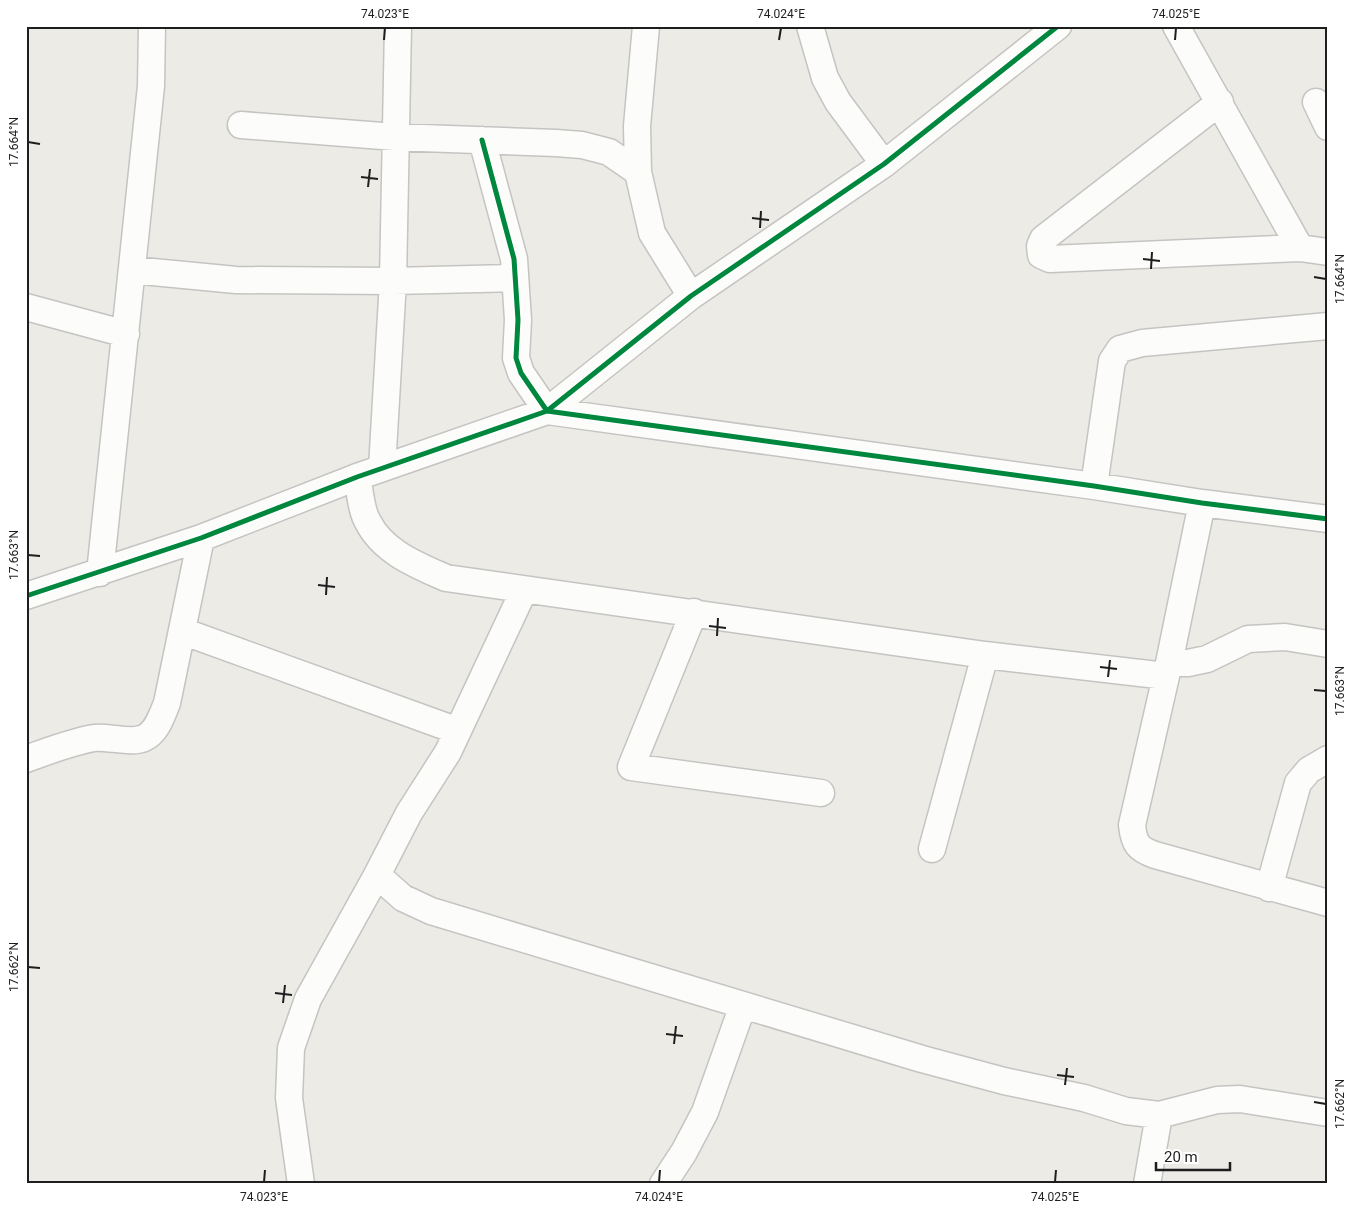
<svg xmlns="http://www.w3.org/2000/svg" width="1354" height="1210" font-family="Roboto,sans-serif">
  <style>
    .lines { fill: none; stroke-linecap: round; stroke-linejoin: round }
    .minor-casing { stroke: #c5c4c2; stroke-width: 29 }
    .minor { stroke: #fcfcfb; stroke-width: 26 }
    .cycleway-casing { stroke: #fff; stroke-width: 8 }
    .cycleway { stroke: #00873e; stroke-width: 5 }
    .ticks { fill: none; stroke: #1e1e1e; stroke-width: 2 }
    .neatline { fill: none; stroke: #1e1e1e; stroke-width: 2 }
    .ticks-label { font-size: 12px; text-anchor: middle; fill: #1e1e1e }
  </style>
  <rect width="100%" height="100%" fill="#edebe6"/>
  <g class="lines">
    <g class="minor-casing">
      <path id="minor" d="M646,26L637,126L638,172L652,233L691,296
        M810,26L825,78L838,102L884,164
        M1176,26L1300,248
        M1220,102L1043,239L1040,246L1041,255L1050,259L1300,248L1328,252
        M1316,102L1328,127
        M241,125L395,137L556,143L582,145L609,152L638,172
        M482,140L514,259L518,320L516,358L521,373L547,411L1094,486L1202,503L1328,519
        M132,270L236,280L393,281L515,278
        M26,307L126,334
        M382,468L393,281L398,26
        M357,477C360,490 361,511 368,522C383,552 417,565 446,578L985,655L1166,676
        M1094,486L1112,361L1120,349L1142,343L1328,326
        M1202,503L1169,663L1132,825C1134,844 1138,849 1155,855L1328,903
        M100,573L151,86L152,26
        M26,596L201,538L357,477L547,411L691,296L884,164L1058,26
        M694,612L631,767L821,793
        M182,631L458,731
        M1169,663H1188L1207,659L1248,639L1285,637L1328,644
        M26,759C48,751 71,742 94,738C107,736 132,744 144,738C157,732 162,715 167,703L201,538
        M932,849L985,655
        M377,875L403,898L431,911L922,1059L1004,1081L1084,1098L1126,1111L1159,1115L1217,1100L1240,1099L1328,1113
        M1269,888L1298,783L1309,770L1328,759
        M301,1184L289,1098L291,1048L308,999L377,875L409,813L448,752L524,590
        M663,1184L684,1152L705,1112L743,1005
        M1147,1184L1159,1115"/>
    </g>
    <use href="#minor" class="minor"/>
    <g class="cycleway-casing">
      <path id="cycleway" d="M482,140L514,259L518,320L516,358L521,373L547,411L1094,486L1202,503L1328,519
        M26,596L201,538L357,477L547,411L691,296L884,164L1058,26"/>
    </g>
    <use href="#cycleway" class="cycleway"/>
  </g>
  <path class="ticks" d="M384,40L385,28M779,40L781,28M1175,40L1176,28M28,142L40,144M361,177L378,179M368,187L370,169M752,218L769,220M760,228L761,211M1143,259L1160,261M1151,269L1152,252M1314,277L1326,279M28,555L40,556M318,585L335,587M326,595L327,577M709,626L726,628M717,636L718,618M1100,667L1117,669M1108,677L1110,660M1314,690L1326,691M28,967L40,968M275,993L292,995M283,1003L285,985M666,1034L683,1036M674,1044L676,1026M1057,1075L1074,1077M1065,1085L1067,1068M1314,1102L1326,1104M264,1182L265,1170M659,1182L660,1170M1055,1182L1056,1170"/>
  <rect width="1354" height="1210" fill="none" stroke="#ffffff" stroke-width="55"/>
  <path d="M1156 1162v8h74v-8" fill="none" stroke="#1e1e1e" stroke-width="2.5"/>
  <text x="1164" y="1162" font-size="15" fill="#1e1e1e" stroke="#ffffff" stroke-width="4" paint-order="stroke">20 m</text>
  <rect x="28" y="28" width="1298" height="1154" class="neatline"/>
  <g class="ticks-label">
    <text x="385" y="18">74.023°E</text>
    <text x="781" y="18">74.024°E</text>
    <text x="1176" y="18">74.025°E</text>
    <text transform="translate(14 142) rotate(-90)" y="4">17.664°N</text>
    <text transform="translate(1340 279) rotate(-90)" y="4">17.664°N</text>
    <text transform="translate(14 555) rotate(-90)" y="4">17.663°N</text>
    <text transform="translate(1340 691) rotate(-90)" y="4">17.663°N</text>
    <text transform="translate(14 967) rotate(-90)" y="4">17.662°N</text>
    <text transform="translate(1340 1104) rotate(-90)" y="4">17.662°N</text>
    <text x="264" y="1201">74.023°E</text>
    <text x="659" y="1201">74.024°E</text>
    <text x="1055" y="1201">74.025°E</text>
  </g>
</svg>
